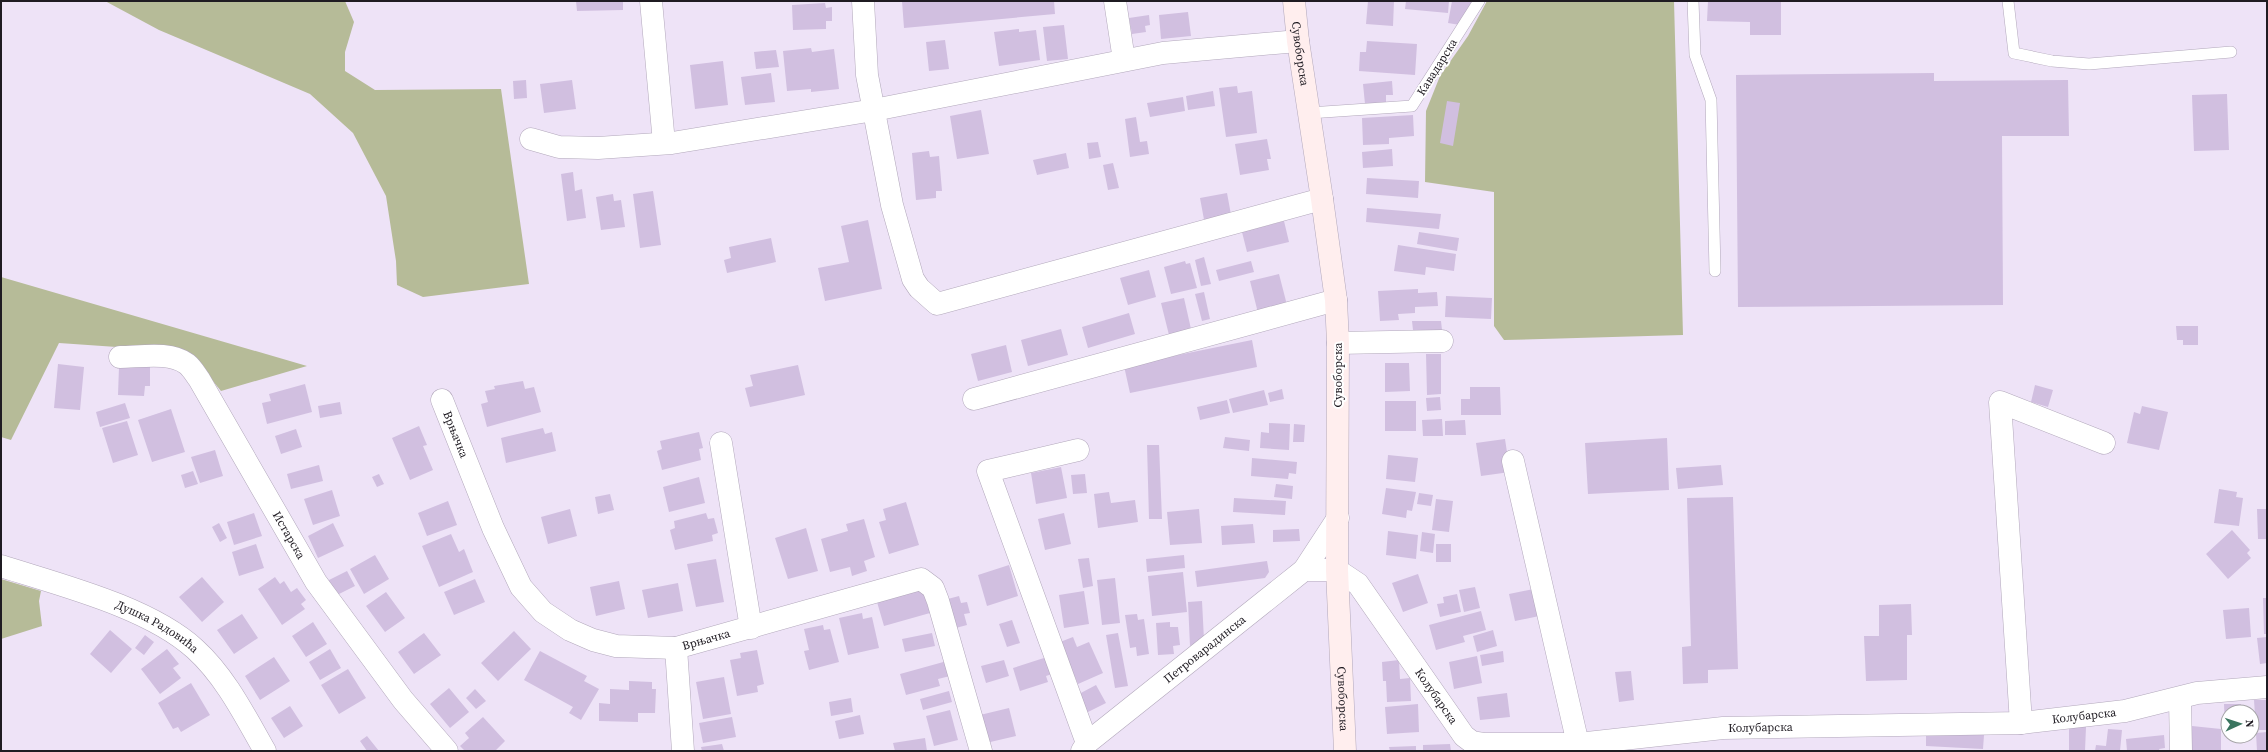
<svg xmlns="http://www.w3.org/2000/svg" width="2268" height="752" font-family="'Source Serif 4',serif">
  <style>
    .green { fill: #b6bb98 }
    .building { fill: #d1bfe0 }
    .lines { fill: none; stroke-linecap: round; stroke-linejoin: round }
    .lane-casing { stroke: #b2a8bb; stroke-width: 12 }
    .street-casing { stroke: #b2a8bb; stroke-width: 23 }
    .secondary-casing { stroke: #b2a8bb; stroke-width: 23 }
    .lane { stroke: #fff; stroke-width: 11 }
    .street { stroke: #fff; stroke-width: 22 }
    .secondary { stroke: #fee; stroke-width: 22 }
    .labels { text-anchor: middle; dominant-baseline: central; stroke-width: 4; stroke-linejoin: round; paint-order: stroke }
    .street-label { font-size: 12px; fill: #1f1b22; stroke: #fff }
  </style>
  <rect width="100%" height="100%" fill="#eee3f7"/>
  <path class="green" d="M105,1H345L354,22L345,52V71L375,90L501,89L529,284L423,297L397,285L396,261L386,196L353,133L310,94L159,30Z
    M1487,1H1674L1683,335L1504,340L1494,326V192L1425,182L1426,111L1440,76L1468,36Z
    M1,277L307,366L221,391L189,352L59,343L11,440L1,437Z
    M1,579L41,591L39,601L42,626L1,639Z"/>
  <path class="building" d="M576,1H623V10L577,11Z
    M902,1H1054L1055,14L904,28Z
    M1368,1H1394L1393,26L1366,24Z
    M1406,1H1449L1448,13L1405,9Z
    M1452,1H1473L1460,25L1448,23Z
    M1708,1H1781V35H1750V22L1707,21Z
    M825,3L826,8L832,7V21H826V29L793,30L792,5Z
    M1188,12L1191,36L1161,39L1159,15Z
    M1149,15L1150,25L1145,26L1146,32L1132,34L1129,18Z
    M1064,25L1068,59L1047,61L1043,27Z
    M1019,29V32L1036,30L1040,60L999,66L994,32Z
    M945,40L949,69L929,71L926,42Z
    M1367,41L1417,44L1415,75L1359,71L1360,52H1366Z
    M811,48L812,52L834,49L839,89L811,92V89L787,91L783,51Z
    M776,50L779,67L756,69L754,52Z
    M723,61L728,105L695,109L690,65Z
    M771,73L775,102L745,105L741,77Z
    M1934,73V81L2068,80L2069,136H2002L2003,305L1738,307L1736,75Z
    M526,80L527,98L514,99L513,81Z
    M572,80L576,109L544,113L540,84Z
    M1392,81L1393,95H1386V102L1365,104L1363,84Z
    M1237,86L1238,93L1252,91L1257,133L1226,137L1219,88Z
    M1213,91L1215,106L1188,110L1186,96Z
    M2227,94L2229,150L2194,151L2192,95Z
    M1183,97L1185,111L1150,117L1147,103Z
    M1447,101L1460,103L1453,146L1440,143Z
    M981,110L989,154L957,159L950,116Z
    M1413,115L1414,136L1389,138V144L1363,145L1362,118Z
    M1136,117L1140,142L1147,141L1149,154L1130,157L1125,119Z
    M1267,139L1271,159H1267L1269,170L1240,175L1235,144Z
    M1098,142L1101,157L1089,159L1087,143Z
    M1392,149L1393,166L1363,168L1362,152Z
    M929,151L930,157L939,156L942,191H936V198L916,200L912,153Z
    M1066,153L1069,168L1037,175L1033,160Z
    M1113,163L1119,188L1108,190L1103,165Z
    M573,172L575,191L582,189L586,218L567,221L561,174Z
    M1367,178L1419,181L1418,198L1366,194Z
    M653,191L661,245L640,248L633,194Z
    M1227,193L1232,220L1205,225L1200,198Z
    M613,194L614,201L621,200L625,227L601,230L596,197Z
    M1367,208L1441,214L1439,229L1366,222Z
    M868,220L882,289L825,301L818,268L849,262L841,226Z
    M1284,221L1289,242L1247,252L1242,232Z
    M1419,232L1459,238L1457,251L1417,244Z
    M771,238L776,262L727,273L724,260L731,258L729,247Z
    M1398,245L1456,254L1454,271L1426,267L1425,275L1394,271Z
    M1204,257L1211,284L1201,286L1195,260Z
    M1185,261L1186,264L1190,263L1197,288L1171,294L1164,267Z
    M1251,261L1254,272L1219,281L1216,270Z
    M1149,270L1156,297L1128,305L1120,278Z
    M1279,274L1287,305L1258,313L1250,281Z
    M1418,289V293L1437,292L1438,306L1415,307V313L1398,314L1399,320L1380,321L1378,291Z
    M1204,292L1210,319L1202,321L1195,294Z
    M1446,296L1492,298L1491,319L1445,317Z
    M1184,298L1191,329L1169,335L1161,303Z
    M1129,313L1135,334L1088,348L1082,327Z
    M1412,321H1441L1442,330H1413Z
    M2176,326H2198V345H2183V340H2177Z
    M1061,329L1068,355L1028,366L1021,340Z
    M1252,340L1257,367L1130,393L1124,366Z
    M1006,345L1012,372L978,381L971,354Z
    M1426,354H1441V394L1427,395Z
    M1385,363H1409L1410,391L1385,392Z
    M58,364L84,367L80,410L54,408Z
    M798,365L805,395L750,407L745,388L753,386L750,375Z
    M119,367H150V386H145L144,396L118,395Z
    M523,381L525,389L534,387L541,412L487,427L481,404L488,402L485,391L495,389L494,386Z
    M305,384L312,412L267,424L262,403L271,401L269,394Z
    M2035,385L2053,390L2048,407L2031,402Z
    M1470,387H1500L1501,415H1461V399H1470Z
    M1282,389L1284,399L1270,402L1268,393Z
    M1264,390L1268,405L1233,413L1229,399Z
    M1440,397L1441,410L1427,411L1426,398Z
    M1227,400L1230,413L1200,420L1197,407Z
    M1385,401H1416V431H1385Z
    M340,402L342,414L320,418L318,406Z
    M125,403L130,418L100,427L96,412Z
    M2142,406L2168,412L2159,450L2127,443L2134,412L2140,414Z
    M171,409L185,452L152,462L138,420Z
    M1442,419L1443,436H1423L1422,420Z
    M1465,420L1466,435H1445V421Z
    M127,421L138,455L113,463L102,428Z
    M1269,423L1290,424L1289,450L1260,448L1261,432L1269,433Z
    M1294,424L1305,425L1304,442H1293Z
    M419,426L427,445L423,446L433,470L410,480L392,438Z
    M543,428L545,434L552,432L556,451L506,463L501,438Z
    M296,429L302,447L281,454L275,436Z
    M699,432L703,448L699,449L701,460L662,470L657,451L662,449L660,441Z
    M1225,437L1250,440L1249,451L1223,448Z
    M1667,438L1669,490L1588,494L1585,443Z
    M1505,439L1510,472L1481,476L1476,443Z
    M1147,445H1159L1162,519H1149Z
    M215,450L223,476L200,483L191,457Z
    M1388,455L1418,458L1415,482L1386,479Z
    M1252,458L1297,462L1296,474L1289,473L1288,479L1251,476Z
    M319,465L323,481L291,489L287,474Z
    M1721,465L1723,485L1678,489L1676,468Z
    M1061,467L1067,498L1036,504L1031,473Z
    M193,471L198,484L185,488L181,475Z
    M379,474L384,484L377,487L372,477Z
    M1085,474L1087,493L1073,494L1071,475Z
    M699,477L705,503L669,512L663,487Z
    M1276,484L1293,486L1292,499L1274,497Z
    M1386,488L1416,492L1412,511L1407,510L1406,518L1382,514Z
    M2219,489L2237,492L2236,497L2243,498L2239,526L2214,523Z
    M332,490L340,516L313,525L304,499Z
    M1109,492L1111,503L1135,500L1138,522L1098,528L1094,494Z
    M1419,493L1433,495L1431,506L1417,504Z
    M610,494L614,510L598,514L595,497Z
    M1733,497L1738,669L1708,670V683L1683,684L1682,647L1691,646L1687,498Z
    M1234,498L1286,501L1285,515L1233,512Z
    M1436,499L1453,501L1449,532L1432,530Z
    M448,501L457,525L427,536L418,513Z
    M906,502L919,545L889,554L879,522L886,520L883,509Z
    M570,509L577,536L548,544L541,517Z
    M1199,509L1202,543L1170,545L1167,512Z
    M2257,509H2267V539H2258Z
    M254,513L262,536L234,545L227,522Z
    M706,513L708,519L714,518L718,533L712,535L713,541L675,550L670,530L675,528L674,521Z
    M1064,513L1071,544L1045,550L1038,519Z
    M864,519L875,557L864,561L867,571L852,576L850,567L830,572L821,539L848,531L846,524Z
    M219,523L227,538L220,542L212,527Z
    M333,523L344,546L318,558L308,536Z
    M1253,524L1255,543L1222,545L1221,526Z
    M806,528L818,571L788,579L775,538Z
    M1299,529L1300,541L1273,542V530Z
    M2232,530L2250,550L2247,553L2251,558L2228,579L2206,554Z
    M1388,531L1418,535L1416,559L1386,555Z
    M1422,532L1435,534L1433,553L1420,551Z
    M451,534L459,552L464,549L473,572L439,587L422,546Z
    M256,544L264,568L239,576L232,552Z
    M1436,544H1451V562H1436Z
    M375,555L389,579L364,594L350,569Z
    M1184,555L1185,568L1147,572L1146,559Z
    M1089,558L1093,586L1083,588L1078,559Z
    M716,559L724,602L696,607L687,564Z
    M1267,561L1269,572L1265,578L1197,587L1195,571Z
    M1009,565L1018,596L987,606L978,575Z
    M347,571L355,586L333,597L325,582Z
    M1183,572L1187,612L1152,616L1148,576Z
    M1418,574L1428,603L1403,612L1392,583Z
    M202,577L224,602L202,622L179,597Z
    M275,577L280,584L284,581L291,592L297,588L306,600L301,604L305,609L282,625L258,589Z
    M1115,578L1120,623L1102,625L1097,580Z
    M475,579L485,602L454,615L444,592Z
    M619,581L625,609L596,616L590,587Z
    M678,583L683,611L648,618L642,590Z
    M1475,587L1480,608L1464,612L1459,590Z
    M1538,588L1544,615L1515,621L1509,594Z
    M923,589L930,613L884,626L877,602Z
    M1084,591L1089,624L1064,628L1059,595Z
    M386,592L405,618L385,632L366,606Z
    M1457,594L1461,612L1440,617L1437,604L1444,603L1443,597Z
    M959,596L961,603L967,602L970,613L964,614L967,625L952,629L944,600Z
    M2263,598H2267V634H2264Z
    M1202,601L1204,640L1190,646L1188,602Z
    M1911,604L1912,635H1907V680L1866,681L1864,636H1879V605Z
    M2249,608L2251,637L2226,639L2223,610Z
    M1481,611L1486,630L1463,636L1465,642L1436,650L1429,625Z
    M862,613L863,619L872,617L879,648L848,655L839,618Z
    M242,614L258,638L234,654L217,630Z
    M1137,614L1138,620L1144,619L1149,654L1137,656L1136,647L1130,648L1125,615Z
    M1012,620L1020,643L1007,647L999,624Z
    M313,622L327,644L306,657L292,636Z
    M1170,622V627H1178L1180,645L1173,646L1174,654L1158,655L1156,623Z
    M823,625L824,630L830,629L839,662L809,670L804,651L809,650L804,629Z
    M110,630L132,649L111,673L90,654Z
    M1493,630L1497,646L1477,652L1473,636Z
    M514,631L531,649L498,681L481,663Z
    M424,633L441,655L414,674L398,652Z
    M932,633L935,646L905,652L902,639Z
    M1118,633L1128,686L1115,688L1106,635Z
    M145,635L154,642L144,655L135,648Z
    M1073,637L1077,647L1089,642L1103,673L1078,684L1060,642Z
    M2267,637V663L2260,664L2257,638Z
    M167,649L179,664L173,668L181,678L160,694L141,669Z
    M330,649L341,668L320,680L309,662Z
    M757,650L764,684L757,686L758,692L737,696L730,660L741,658L740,653Z
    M540,651L587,676L584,681L599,689L581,720L569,713L573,707L524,680Z
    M1503,651L1504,662L1482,666L1480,655Z
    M1477,656L1482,683L1454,689L1449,662Z
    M274,657L290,681L260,700L245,676Z
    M1047,657L1052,674L1046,676L1048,682L1020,691L1013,668Z
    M1004,660L1009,676L986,683L981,666Z
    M1399,660L1400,679L1410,678L1411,701L1387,702L1386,681H1383L1382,662Z
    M947,661L950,676L938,679L940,686L906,695L900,674Z
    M348,669L366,698L339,714L321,685Z
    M1631,671L1634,700L1619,702L1615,672Z
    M724,677L731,714L703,719L696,682Z
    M629,681L652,682V689H656L655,713H638V722L599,721V703L610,704V689L629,690Z
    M191,683L210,715L181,732L178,727L173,729L158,703Z
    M1096,685L1106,703L1086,713L1077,695Z
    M449,688L469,712L450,728L430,704Z
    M475,689L486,701L476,709L466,698Z
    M949,691L952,702L923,710L920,699Z
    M1507,693L1510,717L1480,720L1477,697Z
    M851,698L853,712L831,716L829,702Z
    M2254,700H2267V730H2256Z
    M1418,704L1419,732L1387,734L1385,707Z
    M2224,704H2241V712H2228V729H2225Z
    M290,706L303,726L284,738L271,718Z
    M1009,708L1016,736L986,743L980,715Z
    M950,710L958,740L934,746L926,716Z
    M860,715L864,734L839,739L835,721Z
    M483,717L505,741L495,751H465L460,746L469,738L465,733Z
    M732,717L736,737L703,743L699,723Z
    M2069,726L2086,727L2085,751H2069Z
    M2192,726L2221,729V751H2192Z
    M2108,729L2122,730L2120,751H2095L2096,745L2106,746Z
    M1926,732L1984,735L1983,749L1926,746Z
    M2267,732V751H2257L2256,733Z
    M2164,735L2165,748L2159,749L2160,751H2127L2126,739Z
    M367,736L379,751H367L360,741Z
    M925,738L927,751H895L893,743Z
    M722,744L724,751H702L701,747Z
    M1450,744L1451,751H1423V745Z
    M1416,746V751H1390L1389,747Z"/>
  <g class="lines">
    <g class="lane-casing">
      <path id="lane" d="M1693,1L1695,55L1711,100L1715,271
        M2008,1L2014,53L2052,61L2089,64L2231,52
        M1309,113L1412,106L1479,1"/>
    </g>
    <g class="street-casing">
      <g id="street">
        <path d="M651,1L664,143"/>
        <path d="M863,1L867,75L892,205L913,279L919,288L937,304L1322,199"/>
        <path d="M1115,1L1124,60"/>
        <path d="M531,139L559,147L598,148L672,143L874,110L1163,53L1298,41"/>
        <path d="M1338,343L1442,341"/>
        <path id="s1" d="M120,357C140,357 170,351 187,364C192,368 196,375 199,379L316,582L403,700L447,751"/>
        <path d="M974,399L1336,300"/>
        <path id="s2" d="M442,400L493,528L521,587L543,612L570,630L593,640L616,646L676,648L921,579L933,588L938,601L981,751"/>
        <path d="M721,443L751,628"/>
        <path d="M1078,450L988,471L1087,743"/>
        <path d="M1513,461L1578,744"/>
        <path id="s3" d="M1,566C60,585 149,607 195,649C225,676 245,716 265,751"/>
        <path d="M1304,570L1338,518"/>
        <path d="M676,648L683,751"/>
        <path d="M2180,699L2181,751"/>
        <path d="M2021,723L2000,402L2104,443"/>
        <path id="s4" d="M1082,751L1087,743L1304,570H1337L1358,584L1464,736L1472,742L1485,744H1578L1723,728L2021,723L2125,711L2197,693L2267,687"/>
      </g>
    </g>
    <g class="secondary-casing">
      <g id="secondary">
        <path id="s5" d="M1294,1L1298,41L1322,199L1336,300L1338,343L1337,570L1345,751"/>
      </g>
    </g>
    <use href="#lane" class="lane"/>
    <use href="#street" class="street"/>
    <use href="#secondary" class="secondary"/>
  </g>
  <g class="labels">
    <g class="street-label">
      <text stroke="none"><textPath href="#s5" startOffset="53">Сувоборска</textPath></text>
      <text transform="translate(1437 67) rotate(-58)">Кавадарска</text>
      <text transform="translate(1338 375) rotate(-90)">Сувоборска</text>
      <text stroke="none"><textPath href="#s2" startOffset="37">Врњачка</textPath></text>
      <text stroke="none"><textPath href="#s1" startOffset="268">Истарска</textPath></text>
      <text stroke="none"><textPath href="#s3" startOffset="168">Душка Радовића</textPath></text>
      <text stroke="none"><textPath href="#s2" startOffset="409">Врњачка</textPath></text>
      <text stroke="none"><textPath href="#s4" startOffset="160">Петроварадинска</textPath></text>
      <text stroke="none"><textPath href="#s4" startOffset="482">Колубарска</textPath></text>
      <text stroke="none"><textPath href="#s5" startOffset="701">Сувоборска</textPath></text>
      <text stroke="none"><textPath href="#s4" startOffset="1154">Колубарска</textPath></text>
      <text stroke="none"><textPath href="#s4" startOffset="830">Колубарска</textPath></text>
    </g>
  </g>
  <rect width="2268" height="752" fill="none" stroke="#1f1b22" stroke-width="4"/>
  <g transform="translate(2240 724) rotate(87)"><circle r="19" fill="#ffffff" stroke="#a5a4a7"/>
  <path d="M0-3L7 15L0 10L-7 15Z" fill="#3a755f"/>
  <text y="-6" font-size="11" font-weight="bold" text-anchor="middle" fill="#1f1b22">N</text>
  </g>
</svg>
